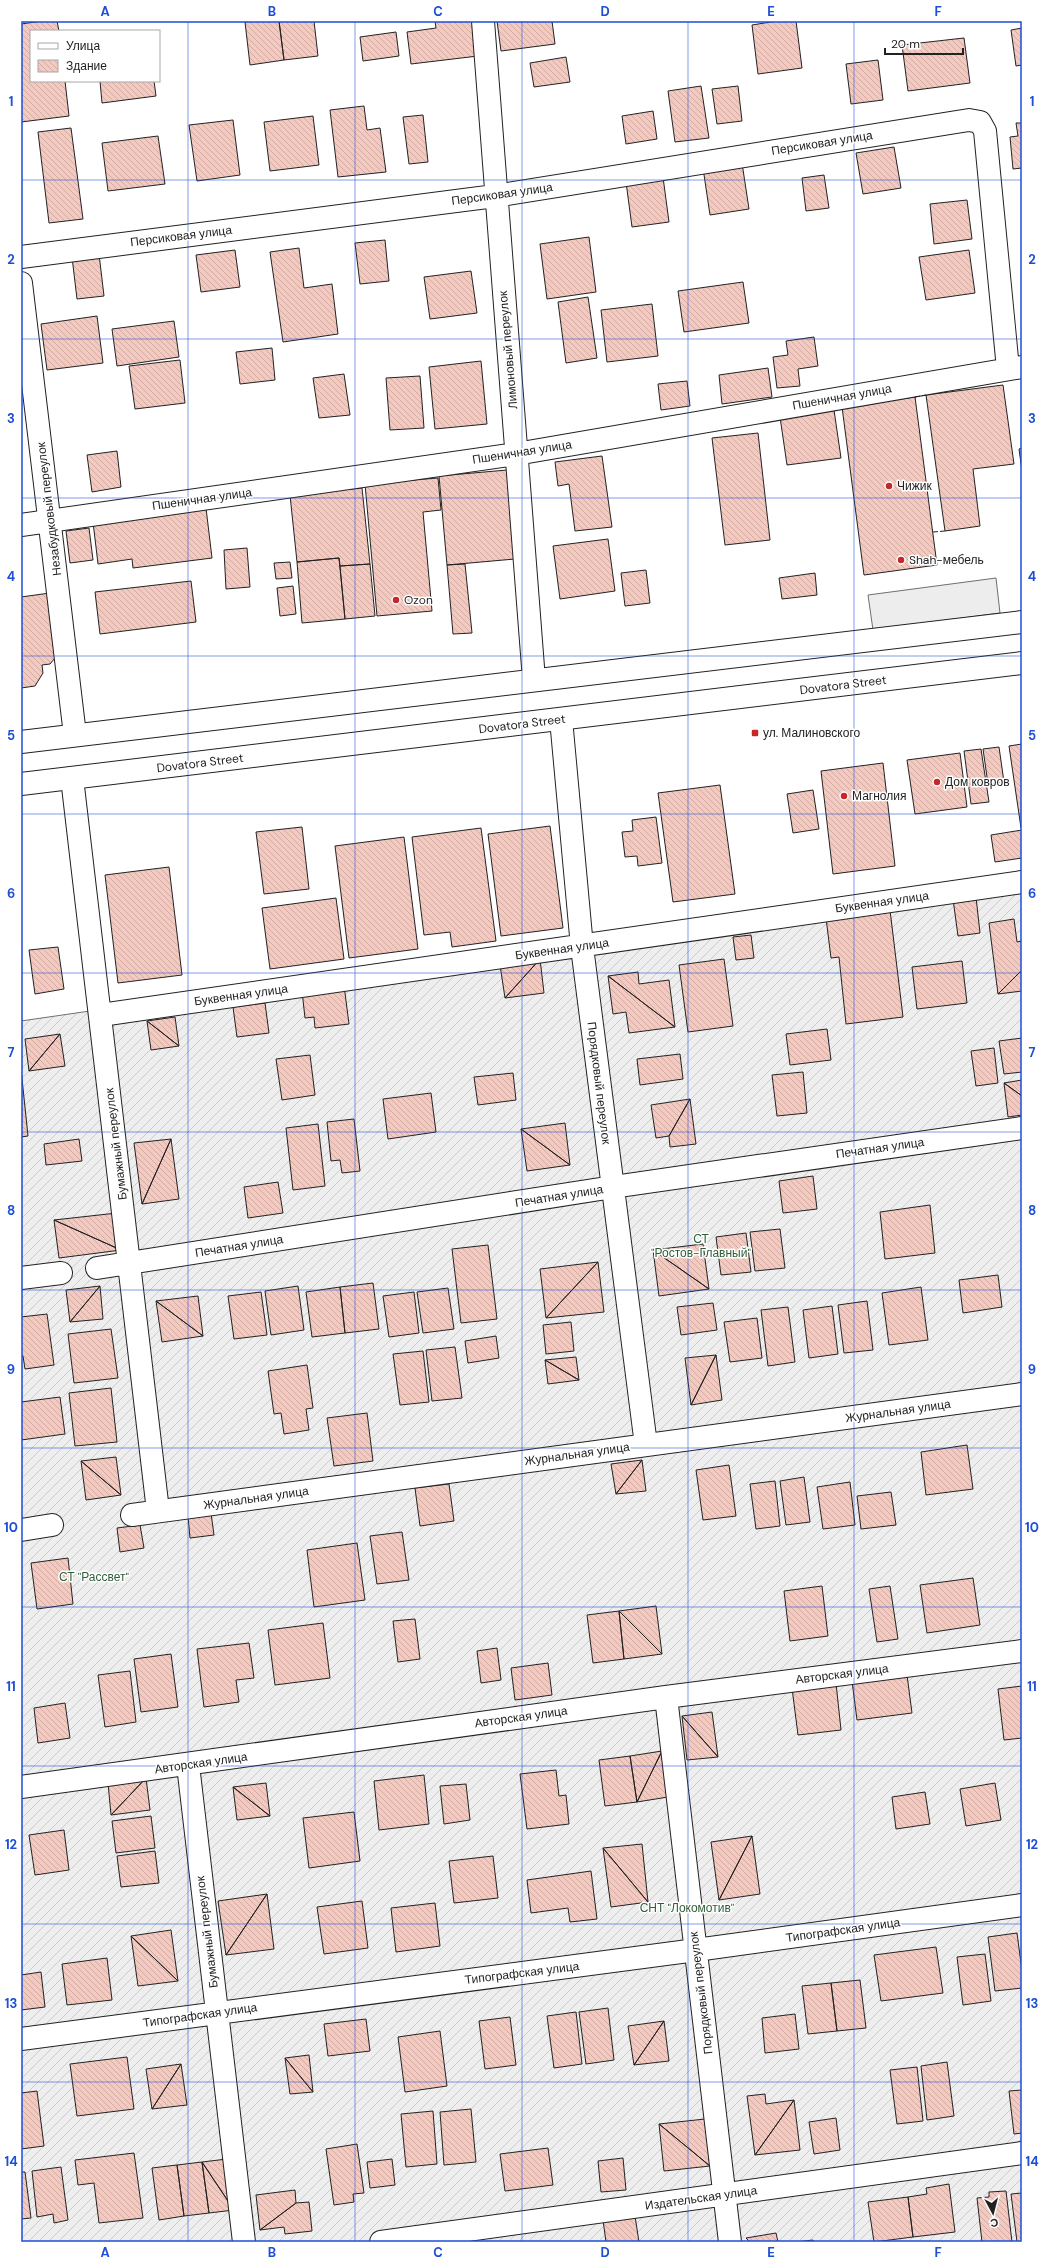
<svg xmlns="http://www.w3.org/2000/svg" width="1043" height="2263" font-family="'DM Sans',sans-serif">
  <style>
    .garden { fill: url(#garden-furrows); stroke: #6f6f6f }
    .parking { fill: #ededed; stroke: #6f6f6f }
    .building { fill: url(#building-back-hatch); stroke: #222 }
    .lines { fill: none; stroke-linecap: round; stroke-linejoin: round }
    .street-casing { stroke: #222; stroke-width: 24 }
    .primary-casing { stroke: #222; stroke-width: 24 }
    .street { stroke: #fff; stroke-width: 22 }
    .primary { stroke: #fff; stroke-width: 22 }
    .fence { stroke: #222; stroke-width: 1; stroke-dasharray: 5 2; stroke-linecap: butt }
    .grid { fill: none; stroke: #1d4ed8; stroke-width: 1; stroke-opacity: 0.55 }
    .poi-dot { fill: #c62828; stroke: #fff; stroke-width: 1.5 }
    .labels { text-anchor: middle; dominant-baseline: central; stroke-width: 3; stroke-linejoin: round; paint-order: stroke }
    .street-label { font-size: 12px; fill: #222; stroke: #fff }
    .poi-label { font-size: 12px; fill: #222; stroke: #fff; text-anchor: start }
    .park-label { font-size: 12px; fill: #2f5e38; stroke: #fff }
    .neatline { fill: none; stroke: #1d4ed8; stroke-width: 1.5 }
    .grid-label { font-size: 13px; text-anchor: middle; font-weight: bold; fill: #1d4ed8 }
  </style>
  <defs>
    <pattern id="garden-furrows" width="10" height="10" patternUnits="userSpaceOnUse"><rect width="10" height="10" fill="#eee"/><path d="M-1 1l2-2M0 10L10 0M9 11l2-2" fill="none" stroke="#ccc"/></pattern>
    <pattern id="building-back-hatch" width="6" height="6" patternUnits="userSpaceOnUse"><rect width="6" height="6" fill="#f3c9c0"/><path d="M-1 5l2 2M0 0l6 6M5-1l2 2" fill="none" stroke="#d0aca5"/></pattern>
  </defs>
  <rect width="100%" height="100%" fill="#fff"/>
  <path class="garden" d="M1022,876V2242H21V1021Z"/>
  <path class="parking" d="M996,578L1000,613L873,630L868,595Z"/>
  <path class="building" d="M42,21H57L59,31H31V81H65L69,116L21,122V24Z
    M254,21H279L284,60L250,65L245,22Z
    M279,21H314L318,56L284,60Z
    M435,21H474L478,56L411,64L407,32L436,28Z
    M497,21H552L555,44L501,51Z
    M777,21H796L802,68L758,74L752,25Z
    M1022,28V65L1016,66L1011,30Z
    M396,32L399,56L363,61L360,37Z
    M964,38L970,83L908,91L902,45Z
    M566,57L570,82L534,87L530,63Z
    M878,60L883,100L851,104L846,64Z
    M100,81H154L156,96L102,103Z
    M701,86L709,138L675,142L668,91Z
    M738,86L742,121L717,124L712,89Z
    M364,106L367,130L380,128L386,172L338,177L330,110Z
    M653,111L657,139L626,144L622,116Z
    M423,115L428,162L409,164L403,117Z
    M313,116L319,165L270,171L264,122Z
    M233,120L240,175L197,181L189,125Z
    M1016,123H1022V168L1013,169L1010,137L1018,136Z
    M71,128L83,219L49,223L38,132Z
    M158,136L165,184L108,191L102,143Z
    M894,147L901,188L863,194L856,153Z
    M742,163L749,209L710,215L703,168Z
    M824,175L829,208L806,211L802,178Z
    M663,177L669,222L632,227L626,182Z
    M967,200L972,239L934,244L930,204Z
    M589,237L596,292L547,299L540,244Z
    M385,240L389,281L360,284L355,243Z
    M299,248L304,288L332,284L338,334L283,342L270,252Z
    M235,250L240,287L201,292L196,255Z
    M969,250L975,293L926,300L919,257Z
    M99,254L104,296L77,299L72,257Z
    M471,271L477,313L430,319L424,277Z
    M743,282L749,323L684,332L678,291Z
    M588,297L597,358L566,363L558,302Z
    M652,304L658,356L607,362L601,310Z
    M97,316L103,363L47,370L41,324Z
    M174,321L179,357L117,366L112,329Z
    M814,337L818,366L798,369L800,386L777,388L773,357L788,355L786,341Z
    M272,348L275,380L240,384L236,352Z
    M180,360L185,403L135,409L129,366Z
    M481,361L487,424L435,429L429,367Z
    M768,368L772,397L722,404L719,375Z
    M344,374L350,415L319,418L313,378Z
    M420,376L424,428L390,430L386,378Z
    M687,381L690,406L661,410L658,384Z
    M1003,385L1014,464L973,469L980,526L945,531L926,395Z
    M915,397L937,565L864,575L842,407Z
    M834,410L841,458L787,465L780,417Z
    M758,433L770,540L725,545L712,438Z
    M1022,448V471L1019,449Z
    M117,451L121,487L92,492L87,455Z
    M602,456L612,527L575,531L569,484L558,486L555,462Z
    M507,470L515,559L447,565L439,476Z
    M438,478L441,510L423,512L432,611L377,616L365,484Z
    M362,488L370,564L340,566L339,558L297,562L290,495Z
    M206,508L212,558L133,568L132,559L98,564L93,522Z
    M89,528L93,560L70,563L66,531Z
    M608,539L615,591L560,599L553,546Z
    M247,548L250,587L226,589L224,550Z
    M339,558L345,619L302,623L297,562Z
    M290,562L292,578L276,579L274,563Z
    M370,564L375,616L345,619L340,566Z
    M465,564L472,633L453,634L447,565Z
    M646,570L650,603L625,606L621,573Z
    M815,573L817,595L782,599L779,578Z
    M191,581L196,622L100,634L95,592Z
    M293,586L296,614L280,616L277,588Z
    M50,593L55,658L50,664L42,665L43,673L35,686L21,688V597Z
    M1022,744V828H1021L1009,746Z
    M999,747L1004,782L988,784L983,749Z
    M981,749L989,802L971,804L964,751Z
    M960,753L967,807L915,814L907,760Z
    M883,763L895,866L833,874L821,771Z
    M720,785L735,894L673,902L658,793Z
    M813,790L819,829L793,833L787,794Z
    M656,817L662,863L638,866L637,856L625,857L622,832L633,831L632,820Z
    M550,826L563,928L501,936L488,834Z
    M302,827L309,889L264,894L256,832Z
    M481,828L496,941L452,947L450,932L424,935L412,837Z
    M1022,830V858L995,862L991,835Z
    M404,837L418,949L349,958L335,846Z
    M169,867L182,975L118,983L105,875Z
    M976,897L980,933L958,936L953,899Z
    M336,898L344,959L270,969L262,908Z
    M890,910L903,1017L846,1024L839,957L831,958L826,918Z
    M1014,919L1017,942L1022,941V970L998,994L989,923Z
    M751,935L754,958L736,960L733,937Z
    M58,947L64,989L35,994L29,950Z
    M540,959L544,993L505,998Z
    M540,959L505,998L500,965Z
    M724,959L733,1026L688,1032L679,965Z
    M962,961L967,1003L917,1009L912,967Z
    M1022,970V991L998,994Z
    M638,972L639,984L669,980L675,1027L608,976Z
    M608,976L675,1027L629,1033L626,1012L613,1014Z
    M344,985L349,1024L315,1028L314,1017L305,1018L302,991Z
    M265,1003L269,1033L237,1037L233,1007Z
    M175,1017L179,1046L147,1021Z
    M147,1021L179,1046L151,1050Z
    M827,1029L831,1060L790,1065L786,1034Z
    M60,1034L29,1071L25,1039Z
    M60,1034L65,1066L29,1071Z
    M1022,1038V1072L1004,1074L999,1041Z
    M994,1048L998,1083L976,1086L971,1051Z
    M680,1054L683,1079L640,1085L637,1059Z
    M310,1055L315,1095L282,1100L276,1059Z
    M21,1069L28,1136L21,1137Z
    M803,1072L807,1113L777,1116L772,1075Z
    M513,1073L516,1100L478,1105L474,1077Z
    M1022,1080V1096L1004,1083Z
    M1004,1083L1022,1096V1115L1008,1117Z
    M431,1093L436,1132L388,1139L383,1099Z
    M690,1099L696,1144L670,1147L669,1136Z
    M690,1099L669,1136L656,1138L651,1105Z
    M354,1119L360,1171L342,1173L340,1160L331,1161L327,1122Z
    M565,1123L570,1165L521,1129Z
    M318,1124L325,1186L293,1190L286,1128Z
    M521,1129L570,1165L527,1171Z
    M79,1139L82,1161L46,1165L44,1144Z
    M171,1139L179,1199L142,1204Z
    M171,1139L142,1204L134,1143Z
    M813,1176L817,1209L783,1213L779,1181Z
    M278,1182L283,1213L248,1218L244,1187Z
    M930,1205L935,1253L885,1259L880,1212Z
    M117,1213L121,1250L54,1220Z
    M54,1220L121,1250L59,1258Z
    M780,1229L785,1268L755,1271L750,1232Z
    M746,1233L751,1272L721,1275L716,1237Z
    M703,1244L709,1289L653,1250Z
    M488,1245L497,1319L461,1323L452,1249Z
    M653,1250L709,1289L659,1296Z
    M598,1262L546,1318L540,1269Z
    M598,1262L604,1312L546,1318Z
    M998,1275L1002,1307L963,1313L959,1280Z
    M373,1283L379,1329L345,1333L340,1287Z
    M100,1286L70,1322L66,1290Z
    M100,1286L103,1319L70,1322Z
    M298,1286L304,1330L271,1335L265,1291Z
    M340,1287L345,1333L312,1337L306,1292Z
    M921,1287L928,1340L889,1345L882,1293Z
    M448,1288L454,1329L423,1333L417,1292Z
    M261,1292L267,1335L234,1339L228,1296Z
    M414,1292L419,1333L389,1337L383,1296Z
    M198,1296L203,1336L156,1301Z
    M156,1301L203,1336L162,1342Z
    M867,1301L873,1350L844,1353L838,1305Z
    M713,1303L717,1330L681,1335L677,1307Z
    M832,1306L838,1354L809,1358L803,1310Z
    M788,1307L795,1362L768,1366L761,1310Z
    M47,1314L54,1365L25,1369L23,1356H21V1317Z
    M757,1318L762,1358L730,1362L724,1322Z
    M571,1322L574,1351L546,1354L543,1325Z
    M111,1329L118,1378L74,1383L68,1334Z
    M496,1336L499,1358L468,1363L465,1341Z
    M455,1347L462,1398L432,1401L426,1350Z
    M423,1351L429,1402L400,1405L393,1354Z
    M716,1355L722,1400L691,1405Z
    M716,1355L691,1405L685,1358Z
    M576,1357L579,1380L545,1360Z
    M545,1360L579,1380L548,1384Z
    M307,1365L313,1408L306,1409L309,1430L284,1434L281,1413L274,1414L268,1371Z
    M111,1388L117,1442L75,1446L69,1393Z
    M60,1397L65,1434L21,1440V1402Z
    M367,1413L373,1461L334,1466L327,1418Z
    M967,1445L973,1489L926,1495L921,1452Z
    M116,1457L121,1495L81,1461Z
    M642,1460L616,1494L611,1464Z
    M642,1460L646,1491L616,1494Z
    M81,1461L121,1495L86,1500Z
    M729,1465L736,1516L703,1520L696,1470Z
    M804,1477L810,1522L786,1525L780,1481Z
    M775,1481L780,1526L756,1529L750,1484Z
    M850,1482L855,1525L823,1529L817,1487Z
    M449,1484L454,1521L420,1526L415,1488Z
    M891,1492L896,1525L861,1529L857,1496Z
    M211,1513L214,1535L190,1538L188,1516Z
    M140,1525L144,1548L120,1552L117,1528Z
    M402,1532L409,1580L377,1584L370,1536Z
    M357,1543L365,1600L314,1607L307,1550Z
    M68,1558L73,1604L37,1609L31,1563Z
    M973,1578L980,1625L927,1633L920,1585Z
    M822,1586L828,1636L790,1641L784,1591Z
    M890,1586L898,1639L877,1642L869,1589Z
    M656,1606L662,1654L619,1611Z
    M619,1611L662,1654L624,1659Z
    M619,1611L624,1659L593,1663L587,1615Z
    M415,1619L420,1659L398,1662L393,1621Z
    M323,1623L330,1678L275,1685L268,1630Z
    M249,1643L254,1678L236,1680L239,1702L204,1707L197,1649Z
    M497,1648L501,1680L481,1683L477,1651Z
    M171,1654L178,1707L141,1712L134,1659Z
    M548,1663L552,1695L515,1700L511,1668Z
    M130,1671L136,1722L105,1727L98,1675Z
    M907,1675L912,1713L857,1720L852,1681Z
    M836,1683L841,1730L798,1735L792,1688Z
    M1022,1686V1738L1004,1740L998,1689Z
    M65,1703L70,1738L38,1743L34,1708Z
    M712,1712L718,1757L682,1716Z
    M682,1716L718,1757L687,1760Z
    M662,1751L637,1802L630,1756Z
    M662,1751L668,1797L637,1802Z
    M630,1756L637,1802L605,1806L599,1760Z
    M556,1770L559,1796L566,1795L569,1824L527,1829L520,1774Z
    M424,1775L429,1824L379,1830L374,1781Z
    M146,1778L111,1815L108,1783Z
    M146,1778L150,1810L111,1815Z
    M266,1783L270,1816L233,1787Z
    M995,1783L1001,1820L966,1826L960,1789Z
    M466,1784L470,1820L444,1824L440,1786Z
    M233,1787L270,1816L237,1820Z
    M925,1792L930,1824L896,1829L892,1797Z
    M354,1812L360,1861L309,1868L303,1818Z
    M151,1816L155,1848L116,1853L112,1821Z
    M64,1830L69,1870L35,1875L29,1835Z
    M752,1836L760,1894L719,1900Z
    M752,1836L719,1900L711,1842Z
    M642,1844L648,1902L603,1848Z
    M603,1848L648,1902L611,1907Z
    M155,1851L159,1883L121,1887L117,1856Z
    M493,1856L498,1898L454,1903L449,1861Z
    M591,1871L597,1919L570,1922L568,1908L531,1913L527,1880Z
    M267,1894L274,1949L226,1955Z
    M267,1894L226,1955L218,1901Z
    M362,1901L368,1948L324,1954L317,1907Z
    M435,1903L440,1946L396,1952L391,1908Z
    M171,1930L178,1981L131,1936Z
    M1017,1933L1022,1971V1988L995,1991L988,1937Z
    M131,1936L178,1981L138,1986Z
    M936,1947L943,1993L881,2001L874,1955Z
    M985,1954L991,2001L963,2005L957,1957Z
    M107,1958L112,2000L67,2005L62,1964Z
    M41,1972L45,2007L21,2010V1975Z
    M860,1980L866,2028L837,2031L831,1983Z
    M831,1983L837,2031L808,2034L802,1986Z
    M608,2008L614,2060L586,2064L579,2012Z
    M576,2012L582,2064L554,2068L547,2016Z
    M795,2014L799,2049L765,2053L762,2018Z
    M510,2017L516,2065L485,2069L479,2021Z
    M366,2019L370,2051L328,2056L324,2024Z
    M664,2021L669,2061L634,2065Z
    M664,2021L634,2065L628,2026Z
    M440,2031L447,2086L405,2092L398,2037Z
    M309,2055L313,2092L285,2058Z
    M127,2057L134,2109L77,2116L70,2064Z
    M285,2058L313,2092L290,2094Z
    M947,2062L954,2116L927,2120L921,2066Z
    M181,2064L187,2105L152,2109Z
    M181,2064L152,2109L146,2069Z
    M917,2067L923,2121L897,2124L890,2070Z
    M1022,2090V2133L1014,2134L1009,2091Z
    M37,2091L44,2146L21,2149V2093Z
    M765,2094L766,2104L794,2100L755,2155L747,2096Z
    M794,2100L800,2150L755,2155Z
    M471,2109L476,2162L444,2165L440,2112Z
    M433,2111L437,2164L406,2167L401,2114Z
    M836,2118L840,2150L814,2154L809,2122Z
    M705,2119L710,2166L659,2124Z
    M659,2124L710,2166L664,2171Z
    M357,2144L364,2193L353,2194L354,2202L334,2205L326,2149Z
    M548,2148L553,2185L505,2191L500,2154Z
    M134,2153L143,2218L99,2223L94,2183L78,2185L75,2160Z
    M623,2158L626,2190L601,2192L598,2161Z
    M227,2159L234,2210L202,2162Z
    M392,2159L395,2185L370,2188L367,2162Z
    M202,2162L209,2213L184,2216L177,2165Z
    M202,2162L234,2210L209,2213Z
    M177,2165L184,2216L159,2220L152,2168Z
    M61,2167L68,2220L54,2223L53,2214L37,2217L32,2171Z
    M21,2172H25L31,2218L21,2219Z
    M949,2184L955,2232L913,2237L908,2197L927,2194L926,2188Z
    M295,2190L296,2203L260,2230L256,2195Z
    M1006,2191L1012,2242H982L977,2198L989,2197V2192Z
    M1022,2193V2242H1017L1011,2194Z
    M908,2197L913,2237L874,2242L868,2202Z
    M309,2202L312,2231L285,2234L284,2227L260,2230L296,2203Z
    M635,2216L639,2242H606L603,2220Z
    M776,2233L778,2242H750L746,2238Z
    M813,2240L814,2242H796Z"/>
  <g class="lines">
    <g class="street-casing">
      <path id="street" d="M483,21L534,680
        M21,257L495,196L969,120L980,122L985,131L1008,369
        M21,283L75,735
        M21,525L516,454L1022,367
        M561,719L582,947L646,1445
        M72,778L158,1511
        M101,1015L1022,882
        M97,1268L613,1187L1022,1128
        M21,1278L61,1273
        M132,1515L1022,1394
        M21,1530L52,1525
        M666,1697L730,2242
        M188,1765L244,2242
        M21,1787L666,1697L1022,1651
        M21,2039L696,1950L1022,1905
        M381,2242L1022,2153"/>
    </g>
    <g class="primary-casing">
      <path id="primary" d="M21,742L1022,622
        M21,784L1022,663"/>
    </g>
    <use href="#street" class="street"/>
    <use href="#primary" class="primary"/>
    <path class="fence" d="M915,397L926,395
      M933,532L945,531"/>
  </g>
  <path class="grid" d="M188,21V2242M355,21V2242M522,21V2242M688,21V2242M854,21V2242M21,180H1022M21,339H1022M21,498H1022M21,656H1022M21,814H1022M21,973H1022M21,1132H1022M21,1290H1022M21,1448H1022M21,1607H1022M21,1766H1022M21,1924H1022M21,2082H1022"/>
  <g class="poi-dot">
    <circle cx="889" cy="486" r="4"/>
    <circle cx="901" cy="560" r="4"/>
    <circle cx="396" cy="600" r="4"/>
    <rect x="751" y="729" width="8" height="8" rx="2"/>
    <circle cx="937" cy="782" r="4"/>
    <circle cx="844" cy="796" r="4"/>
  </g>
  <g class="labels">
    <g class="street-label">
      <text transform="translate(822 143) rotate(-9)">Персиковая улица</text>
      <text transform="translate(502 194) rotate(-8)">Персиковая улица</text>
      <text transform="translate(181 236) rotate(-7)">Персиковая улица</text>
      <text transform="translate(508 350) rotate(-95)">Лимоновый переулок</text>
      <text transform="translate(842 397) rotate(-10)">Пшеничная улица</text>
      <text transform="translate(522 452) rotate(-9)">Пшеничная улица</text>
      <text transform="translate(202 499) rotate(-8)">Пшеничная улица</text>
      <text transform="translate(49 509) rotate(-97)">Незабудковый переулок</text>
      <text transform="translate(843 685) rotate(-7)">Dovatora Street</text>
      <text transform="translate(522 724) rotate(-7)">Dovatora Street</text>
      <text transform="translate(200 763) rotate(-7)">Dovatora Street</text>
      <text transform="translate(882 902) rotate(-8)">Буквенная улица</text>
      <text transform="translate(562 949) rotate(-8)">Буквенная улица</text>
      <text transform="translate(241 995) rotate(-8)">Буквенная улица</text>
      <text transform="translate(599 1083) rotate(83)">Порядковый переулок</text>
      <text transform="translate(116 1144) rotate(-97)">Бумажный переулок</text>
      <text transform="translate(880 1148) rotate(-8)">Печатная улица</text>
      <text transform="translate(559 1196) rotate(-9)">Печатная улица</text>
      <text transform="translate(239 1246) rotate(-9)">Печатная улица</text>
      <text transform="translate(898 1411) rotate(-8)">Журнальная улица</text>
      <text transform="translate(577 1454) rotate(-8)">Журнальная улица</text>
      <text transform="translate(256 1498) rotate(-8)">Журнальная улица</text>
      <text transform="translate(842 1674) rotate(-7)">Авторская улица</text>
      <text transform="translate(521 1717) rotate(-8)">Авторская улица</text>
      <text transform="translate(201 1763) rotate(-8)">Авторская улица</text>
      <text transform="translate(843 1930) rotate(-8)">Типографская улица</text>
      <text transform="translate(207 1932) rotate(-97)">Бумажный переулок</text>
      <text transform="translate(522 1973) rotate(-7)">Типографская улица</text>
      <text transform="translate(701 1993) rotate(-97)">Порядковый переулок</text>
      <text transform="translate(200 2015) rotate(-8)">Типографская улица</text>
      <text transform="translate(701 2198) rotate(-8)">Издательская улица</text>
    </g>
    <g class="poi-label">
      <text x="897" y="486">Чижик</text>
      <text x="909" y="560">Shah-мебель</text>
      <text x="404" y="600">Ozon</text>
      <text x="763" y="733">ул. Малиновского</text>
      <text x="945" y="782">Дом ковров</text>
      <text x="852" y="796">Магнолия</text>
    </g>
    <g class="park-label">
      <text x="701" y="1239">СТ<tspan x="701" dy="14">"Ростов-Главный"</tspan></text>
      <text x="94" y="1577">СТ "Рассвет"</text>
      <text x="687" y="1908">СНТ "Локомотив"</text>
    </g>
  </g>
  <rect width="1043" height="2263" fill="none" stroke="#ffffff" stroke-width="44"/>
  <rect x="30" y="30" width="130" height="52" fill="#ffffff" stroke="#a7a7a7"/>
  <rect x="38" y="43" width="20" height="6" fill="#ffffff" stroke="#a7a7a7"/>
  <text x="66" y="50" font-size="12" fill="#222222">Улица</text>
  <rect x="38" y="60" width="20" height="12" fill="url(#building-back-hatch)" stroke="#a7a7a7"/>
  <text x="66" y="70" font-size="12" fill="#222222">Здание</text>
  <g transform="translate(993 2213) rotate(173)" stroke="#ffffff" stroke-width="3" paint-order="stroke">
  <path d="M0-3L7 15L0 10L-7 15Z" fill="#222222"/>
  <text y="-6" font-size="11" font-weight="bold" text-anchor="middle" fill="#222222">С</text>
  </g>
  <path d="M885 48v6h78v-6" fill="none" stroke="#222222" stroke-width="2"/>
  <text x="891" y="48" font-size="12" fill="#222222" stroke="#ffffff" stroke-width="3" paint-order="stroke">20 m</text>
  <rect x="22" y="22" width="999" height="2219" class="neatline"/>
  <g class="grid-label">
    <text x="105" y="16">A</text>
    <text x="272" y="16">B</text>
    <text x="438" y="16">C</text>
    <text x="605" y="16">D</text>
    <text x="771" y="16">E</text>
    <text x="938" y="16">F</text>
    <text x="11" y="106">1</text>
    <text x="1032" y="106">1</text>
    <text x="11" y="264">2</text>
    <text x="1032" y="264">2</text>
    <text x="11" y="423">3</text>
    <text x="1032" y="423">3</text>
    <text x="11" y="581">4</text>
    <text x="1032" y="581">4</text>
    <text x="11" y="740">5</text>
    <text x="1032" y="740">5</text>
    <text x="11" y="898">6</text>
    <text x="1032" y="898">6</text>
    <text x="11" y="1057">7</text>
    <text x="1032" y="1057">7</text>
    <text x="11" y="1215">8</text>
    <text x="1032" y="1215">8</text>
    <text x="11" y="1374">9</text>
    <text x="1032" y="1374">9</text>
    <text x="11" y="1532">10</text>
    <text x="1032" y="1532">10</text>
    <text x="11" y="1691">11</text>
    <text x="1032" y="1691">11</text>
    <text x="11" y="1849">12</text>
    <text x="1032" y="1849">12</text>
    <text x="11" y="2008">13</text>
    <text x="1032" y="2008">13</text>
    <text x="11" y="2166">14</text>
    <text x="1032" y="2166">14</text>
    <text x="105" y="2257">A</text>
    <text x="272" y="2257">B</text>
    <text x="438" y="2257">C</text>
    <text x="605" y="2257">D</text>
    <text x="771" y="2257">E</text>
    <text x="938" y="2257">F</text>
  </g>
</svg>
